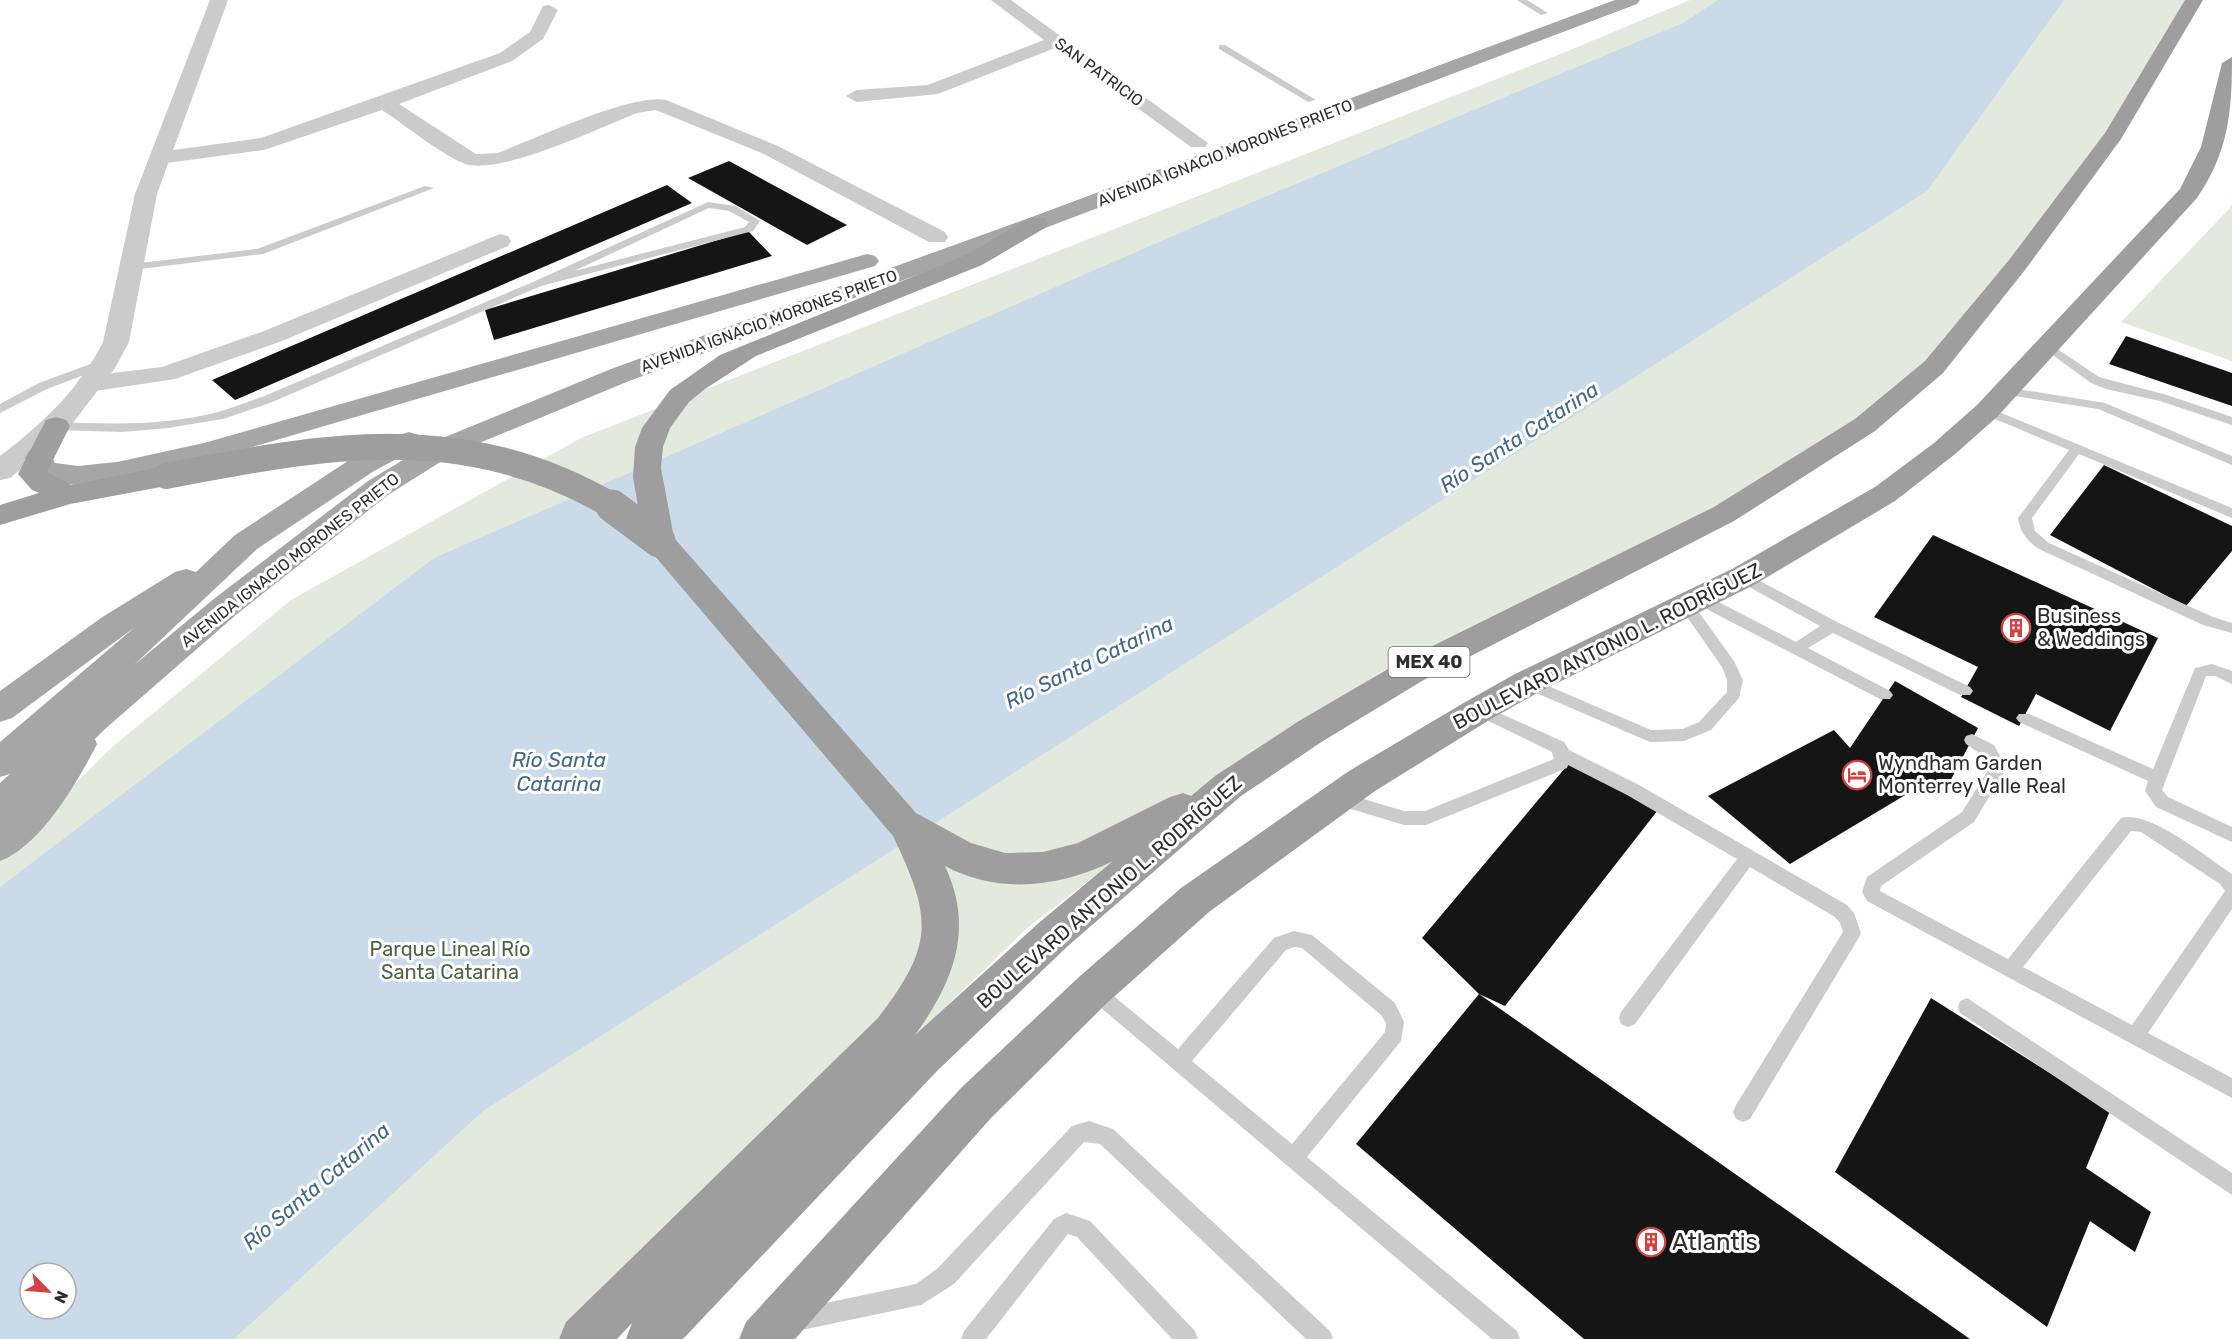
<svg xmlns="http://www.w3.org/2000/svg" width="2232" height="1339" font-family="Rubik,sans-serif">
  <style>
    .green { fill: #e3eadd; fill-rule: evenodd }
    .water { fill: #cbdae8; fill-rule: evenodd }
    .building { fill: #151515 }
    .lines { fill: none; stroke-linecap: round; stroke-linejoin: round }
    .service { fill: #cbcbcb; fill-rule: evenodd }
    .minor { fill: #cbcbcb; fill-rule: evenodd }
    .tertiary { fill: #cbcbcb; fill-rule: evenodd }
    .primary { fill: #a6a6a6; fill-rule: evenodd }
    .trunk { fill: #9e9e9e; fill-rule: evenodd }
    .trunk-bridge-far1 { stroke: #9e9e9e; stroke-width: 26 }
    .trunk-bridge { stroke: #9e9e9e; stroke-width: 33 }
    .labels { text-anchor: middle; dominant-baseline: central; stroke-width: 6; stroke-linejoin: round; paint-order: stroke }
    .far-street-label { font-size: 16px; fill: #2e2e2e; stroke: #fff }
    .shield { fill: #fff; stroke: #6d6d6d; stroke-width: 1.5 }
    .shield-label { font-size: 18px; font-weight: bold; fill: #2e2e2e }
    .poi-label { font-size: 20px; fill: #2e2e2e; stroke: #fff; text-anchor: start }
    .street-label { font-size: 20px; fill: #2e2e2e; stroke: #fff }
    .park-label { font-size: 20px; fill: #4e6540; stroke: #fff }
    .water-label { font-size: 21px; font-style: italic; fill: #446887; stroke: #fff }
    .near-poi-label { font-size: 24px; fill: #2e2e2e; stroke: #fff; text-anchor: start }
  </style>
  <rect width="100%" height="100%" fill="#fff"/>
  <path class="green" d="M1690,0H2192L2110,140L1969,324L1878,412L1767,486L1379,673L1202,793L1026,929L604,1339H0V858L111,748L291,600L581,438L1558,55ZM30,1273H66V1309H30Z
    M2232,204V361L2121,322L2229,209Z"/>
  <path class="water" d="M1718,0H2064L1927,191L483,1111L234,1339H0V887L434,558L1214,218L1683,23ZM30,1273H66V1309H30Z"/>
  <path class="building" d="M729,161L847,225L807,245L688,178Z
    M667,185L692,203L235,400L212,380Z
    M748,231L772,256L494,340L485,310Z
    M2126,336L2232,373V406L2109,364Z
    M2104,465L2232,526V551L2186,606L2050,535Z
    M1933,535L2158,638L2110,731L2036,694L2019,726L1961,697L1978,667L1874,617Z
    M1895,681L1978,728L1945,791L1922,785L1790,864L1708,796L1834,730L1850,748Z
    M1571,761L1658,810L1505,1006L1479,994L1422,938Z
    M1479,994L1970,1339H1584L1356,1144Z
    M1931,998L2110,1111L2086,1168L2151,1212L2135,1252L2090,1221L2047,1327L1835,1172Z"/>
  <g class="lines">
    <path class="service" d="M1517,0H1527L1548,13L1541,15Z
      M1219,45H1225L1316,100L1308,102L1219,49Z
      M425,186L434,188L263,254L132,270L127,267L132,264L257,249Z
      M708,202L736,206L760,221L753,231L541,286L270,403L223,419L168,428L122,432L56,430L50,426L56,422C110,424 165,426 218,412C233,408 247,402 262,397L533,282ZM709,208L729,211L749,222L745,227L574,271Z
      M2047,342L2099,377L2167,395L2232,417V425L2160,401L2106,389L2091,383L2043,348L2041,346Z
      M104,359L108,360V366L47,389L0,413V404L39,383Z
      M2005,387L2105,403L2232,456V465L2098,409L2001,394L1999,391Z
      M1987,407L2232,508V518L2079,454L2032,518L2035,531L2049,543L2213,617L2232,623V633L2203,625L2039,549C2027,541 2020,532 2018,518L2069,450L1983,414V408Z
      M1743,572L1837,622L1970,687L1973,691L1970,695H1960L1833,633L1808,648L1890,691L1893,695L1890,699H1880L1693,602L1691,598L1698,593L1703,594L1796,642L1820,626L1738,581L1736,577L1738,573Z
      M1685,599L1690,600L1734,661L1743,680L1739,698L1711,730L1684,741L1650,742L1522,687L1519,683L1522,679H1532L1651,730L1683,729L1699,722L1727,692V680L1722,667L1678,604Z
      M2212,664L2232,671V684L2215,676H2206L2162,790L2168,797L2232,827V842L2156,807L2145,791L2148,781L2019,722L2016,718L2019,714H2029L2153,769L2195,668Z
      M1479,704L1564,742L1569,750L1639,785L1847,905L1854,913L1861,933L1858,939L1750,1119L1743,1122L1736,1119L1733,1112L1736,1105L1843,932L1840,923L1835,917L1750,867L1635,1024L1628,1027L1621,1024L1619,1018L1621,1012L1737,859L1627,795L1568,765L1567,768L1426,825H1404L1331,803L1329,798L1331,793L1337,791L1404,811H1425L1554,759L1552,752L1474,714L1471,710L1474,706Z
      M1972,734L1994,745L2006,767L2004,772L1974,822L1881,886L1880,891L2008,959L2121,818C2148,809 2208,858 2232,874V909L2148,1033L2232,1078V1098L1867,901L1862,892L1867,877L1962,812L1990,767L1982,755L1966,744L1964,740L1966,736ZM2131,831L2141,832L2220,884L2225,891L2132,1025L2023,967Z
      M1294,931L1312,935L1395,1003L1404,1022L1401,1041L1307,1157L1517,1331L1520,1339H1492L1087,996L1084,990L1087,984L1093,981L1099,984L1178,1049L1274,938ZM1294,947L1302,948L1381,1015L1386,1023L1385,1032L1292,1144L1192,1061L1286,950Z
      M1967,998L2232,1173V1195L1960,1013L1958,1007L1960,1001Z
      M1089,1121L1113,1129L1330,1331L1333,1339H1306L1100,1144L1084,1142L954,1284L921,1305L797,1331L789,1328L786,1320L789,1312L797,1309L916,1284L938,1268L1072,1126Z
      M1066,1213L1090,1221L1195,1331L1198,1339H1172L1077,1237L1068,1234L986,1339H961L964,1331L1054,1219Z"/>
    <path class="minor" d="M991,0H1011L1208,143L1205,147H1191L1055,48L938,94L856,102L846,96L856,90L928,85L1044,40Z
      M549,5L558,10L543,39L512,61L399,104L476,154L498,153C534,139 632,93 666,100L778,146L945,232L948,237L945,242H929L764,154L656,110L637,113C601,127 496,178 463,163C439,153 405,125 382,110L264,150L159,164L152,162L149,158L152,154L159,152L261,138L500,53L530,32L543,6Z
      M500,234L508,236L511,241L508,246L282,341L175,379L89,392L80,390L76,384L80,378L89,376L162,367L264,331Z"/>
    <path class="tertiary" d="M210,0H228L157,194L129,342L115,368L66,432L10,478L0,480V456C42,424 79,390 103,342L135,194Z"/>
    <path class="primary" d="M1615,0H1640L1637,4L1045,228L629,381L453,454L388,495L237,614L105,729L95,739L97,744C78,781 41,846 0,861V783L10,774L0,777V742L135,627L12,718L0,722V691L101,618L175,572L186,569L196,572L235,535L354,457L399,435L409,432L419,435L423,441L419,447L374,471L257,549L134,665L215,598L368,481L433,442L611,369L1029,218Z
      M867,254L875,256L879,261L875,266L204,461C154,473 80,499 32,475L25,458L29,451L39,449L49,451L55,463L78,466L117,462L204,443Z"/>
    <path class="trunk" d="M2185,0H2203L2121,139L2025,270L1943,373L1875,431L1734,521L1422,681L1323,741L1241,796L1069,945L937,1071L683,1339H626L632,1323L617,1339H559L566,1322L878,1018C935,944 932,918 893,836L648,548L644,541L633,477L635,447L642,428L670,390L720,355L966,255L1029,218H1045L1048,223L1045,228L982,265L756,356L705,389L689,402L670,428L663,447L661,468L674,538L916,813L971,843L1005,853L1043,852L1078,843L1170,797L1183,793L1191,796L1215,776L1299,721L1398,663L1714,507L1855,419L1925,361L2009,260L2105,133ZM1113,861L1041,921L915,1035C953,983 975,929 945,866C999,895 1061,887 1113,861Z
      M2232,57C2232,111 2229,151 2197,198L1997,417L1954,455L1895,501L1754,585L1539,692L1491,719L1375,791L1209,912L1107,1003L991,1118L795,1339H739L746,1322L961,1088L1079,977L1181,888L1349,771L1467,701L1515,674L1732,569L1875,487L1934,443L1977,405L2180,189L2201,147L2222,63Z
      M56,417L66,420L70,426L47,472L71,485L166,466L176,469L180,476L176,483L166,486L70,504L0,525V505L39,493L32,490L18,474L46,420Z"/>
    <path class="trunk-bridge-far1" d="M166,476C327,445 465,419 614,507"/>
    <path class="trunk-bridge" d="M612,506L659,541"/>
  </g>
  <defs>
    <g id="building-ring" transform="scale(1.5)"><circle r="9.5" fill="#fff" stroke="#d34241" stroke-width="1.5"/><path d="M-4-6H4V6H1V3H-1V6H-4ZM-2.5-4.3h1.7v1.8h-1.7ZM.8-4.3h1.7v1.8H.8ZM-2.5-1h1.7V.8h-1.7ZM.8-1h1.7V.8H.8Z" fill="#d34241"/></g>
    <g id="hotel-ring" transform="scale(1.5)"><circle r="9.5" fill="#fff" stroke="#d34241" stroke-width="1.5"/><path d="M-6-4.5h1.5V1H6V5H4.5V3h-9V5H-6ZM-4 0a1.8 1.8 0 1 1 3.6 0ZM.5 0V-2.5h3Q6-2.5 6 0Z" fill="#d34241"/></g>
  </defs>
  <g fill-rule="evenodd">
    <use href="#building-ring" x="2016" y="628"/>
    <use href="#hotel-ring" x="1857" y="775"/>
    <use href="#building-ring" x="1651" y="1242"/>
  </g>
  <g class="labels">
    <g class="far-street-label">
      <text transform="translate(1099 72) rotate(36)">SAN PATRICIO</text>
      <text transform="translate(1225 153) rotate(-21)">AVENIDA IGNACIO MORONES PRIETO</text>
      <text transform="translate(769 321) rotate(-20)">AVENIDA IGNACIO MORONES PRIETO</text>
      <text transform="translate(290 560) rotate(-38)">AVENIDA IGNACIO MORONES PRIETO</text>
    </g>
    <rect class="shield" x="1388.5" y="647" width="81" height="30" rx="4.5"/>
    <g class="shield-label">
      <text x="1429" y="662">MEX 40</text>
    </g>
    <g class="poi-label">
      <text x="2037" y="616">Business<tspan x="2037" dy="23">&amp; Weddings</tspan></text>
      <text x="1878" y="763">Wyndham Garden<tspan x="1878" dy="23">Monterrey Valle Real</tspan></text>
    </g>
    <g class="street-label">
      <text transform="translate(1607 646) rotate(-27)">BOULEVARD ANTONIO L. RODRÍGUEZ</text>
      <text transform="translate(1109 892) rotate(-41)">BOULEVARD ANTONIO L. RODRÍGUEZ</text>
    </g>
    <g class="park-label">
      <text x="450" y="949">Parque Lineal Río<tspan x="450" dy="23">Santa Catarina</tspan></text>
    </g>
    <g class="water-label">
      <text transform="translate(1519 437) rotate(-33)">Río Santa Catarina</text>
      <text transform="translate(1089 662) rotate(-26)">Río Santa Catarina</text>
      <text x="559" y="759">Río Santa<tspan x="559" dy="24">Catarina</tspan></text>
      <text transform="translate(316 1186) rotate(-40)">Río Santa Catarina</text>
    </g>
    <g class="near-poi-label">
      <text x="1672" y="1242">Atlantis</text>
    </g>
  </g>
  <g transform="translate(48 1291) rotate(115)"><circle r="28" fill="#ffffff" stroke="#ababab" stroke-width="1.5"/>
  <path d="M0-4.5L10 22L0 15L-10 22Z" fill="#d34241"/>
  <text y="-9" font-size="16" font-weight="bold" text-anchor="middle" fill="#2e2e2e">N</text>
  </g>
</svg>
